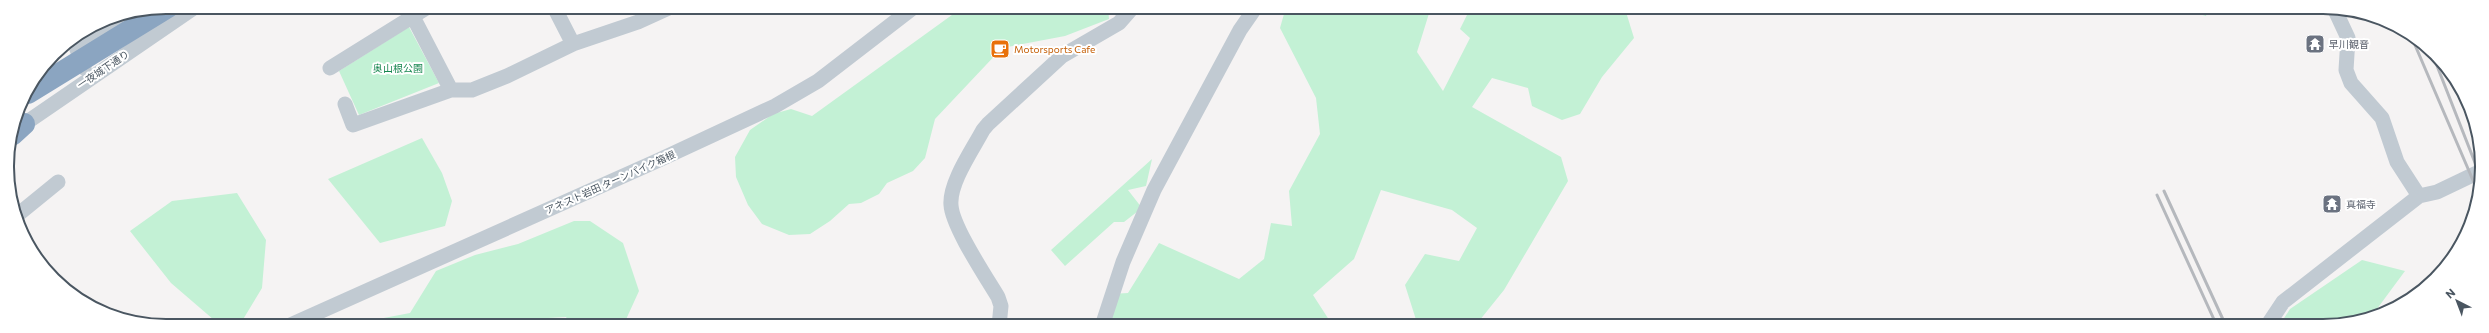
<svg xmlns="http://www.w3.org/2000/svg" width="2489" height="333" font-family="Commissioner,'Noto Sans JP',sans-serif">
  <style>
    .green { fill: #c3f1d5 }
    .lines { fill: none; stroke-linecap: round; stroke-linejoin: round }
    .minor { stroke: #c1cad2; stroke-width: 15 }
    .highway { stroke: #8ba5c1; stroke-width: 22 }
    .rail { stroke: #b5b8bd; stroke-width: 3 }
    .labels { text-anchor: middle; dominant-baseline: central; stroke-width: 4; stroke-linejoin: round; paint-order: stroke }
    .worship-label { font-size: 10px; fill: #5b616d; stroke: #fff; text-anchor: start }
    .food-label { font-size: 10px; fill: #c56008; stroke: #fff; text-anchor: start }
    .park-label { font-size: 10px; fill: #17864f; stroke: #fff }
    .street-label { font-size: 10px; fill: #4a5661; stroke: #fff }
    .rim { fill: none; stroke: #4a5661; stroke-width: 2 }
  </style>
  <rect width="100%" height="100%" fill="#f5f3f3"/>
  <path class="green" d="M963,7H1108L1109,19L1065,36L1002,48L935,119L925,158L913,171L887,183L879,194L861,203L849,204L830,221L810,234L789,235L762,224L748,205L736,177L735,157L750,130L773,114L791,109L812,116Z
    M1286,7H1431L1417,52L1443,91L1470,38L1460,29L1471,7H1628L1626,12L1634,38L1602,77L1580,114L1562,120L1532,106L1528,88L1492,78L1472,107L1561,157L1568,181L1504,290L1475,326H1418L1405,285L1425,254L1459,261L1477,228L1452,210L1381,190L1354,259L1313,295L1333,326H1100L1111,294L1128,293L1159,243L1239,279L1264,259L1271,223L1292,226L1289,191L1320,134L1316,98L1280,28Z
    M2188,7H2209L2206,16L2189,11Z
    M409,27L439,83L359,115L339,71Z
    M422,138L442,173L452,201L445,226L380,243L328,179Z
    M1152,159L1146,186L1128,190L1142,208L1124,222H1114L1065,266L1051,250Z
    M237,193L266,240L262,288L239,326H221L171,283L130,231L172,201Z
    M574,221H590L623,243L639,291L623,326H572L566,317L548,318L539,326H362L368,321L410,313L436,271L475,255L518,244Z
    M2362,260L2405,271L2371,317L2333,326H2279L2290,309Z"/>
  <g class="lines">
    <path class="minor" d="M554,7L573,44
      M2334,8L2348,38L2346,70L2351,83L2382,118L2397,162L2419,196
      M412,15L451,90
      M84,68L75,44L123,16
      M330,68L428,7
      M345,104L353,125L451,90H472L507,76L573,44L638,22L671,7
      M17,129L195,7
      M15,217L58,182
      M288,326L659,160L775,106L818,81L914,7
      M999,326L1001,306L998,297C986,277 952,226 951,205C949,183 973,149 983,130L988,124L1062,56L1119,23L1133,7
      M1102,326L1123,262L1154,190L1240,30L1256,7
      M2267,326L2283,302L2419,196L2437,192L2481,171"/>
    <path class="highway" d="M28,93L168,7
      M12,135L24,124"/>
    <path class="rail" d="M2412,38L2478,192
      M2432,53L2481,178
      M2164,191L2226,326
      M2157,195L2217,326"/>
  </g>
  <defs>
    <g id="temple-square" transform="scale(1)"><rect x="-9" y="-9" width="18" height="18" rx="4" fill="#6b7280" stroke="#fff"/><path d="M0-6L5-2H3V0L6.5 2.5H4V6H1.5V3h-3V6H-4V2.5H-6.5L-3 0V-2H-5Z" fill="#fff"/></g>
    <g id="cafe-square" transform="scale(1)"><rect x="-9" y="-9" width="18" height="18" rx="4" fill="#e8710a" stroke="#fff"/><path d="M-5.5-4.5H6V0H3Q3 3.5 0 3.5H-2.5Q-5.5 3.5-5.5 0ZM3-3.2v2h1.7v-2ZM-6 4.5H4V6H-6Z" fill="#fff"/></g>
  </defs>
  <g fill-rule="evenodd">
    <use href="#temple-square" x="2315" y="44"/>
    <use href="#cafe-square" x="1000" y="49"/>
    <use href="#temple-square" x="2332" y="204"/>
  </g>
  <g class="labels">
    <g class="worship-label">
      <text x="2329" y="44">早川観音</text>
      <text x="2346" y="204">真福寺</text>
    </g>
    <g class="food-label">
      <text x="1014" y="49">Motorsports Cafe</text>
    </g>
    <g class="park-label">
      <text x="398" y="68">奥山根公園</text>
    </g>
    <g class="street-label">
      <text transform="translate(103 69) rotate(-34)">一夜城下通り</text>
      <text transform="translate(610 182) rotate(-24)">アネスト岩田 ターンパイク箱根</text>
    </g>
  </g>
  <path d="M0 0H2489V333H0ZM166 14H2323A152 152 0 0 1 2475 166V167A152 152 0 0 1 2323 319H166A152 152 0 0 1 14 167V166A152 152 0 0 1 166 14Z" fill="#fff" fill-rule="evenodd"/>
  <path class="rim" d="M166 14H2323A152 152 0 0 1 2475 166V167A152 152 0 0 1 2323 319H166A152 152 0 0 1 14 167V166A152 152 0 0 1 166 14Z"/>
  <g transform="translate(2457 301) rotate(318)" stroke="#ffffff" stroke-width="3" paint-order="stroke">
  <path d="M0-3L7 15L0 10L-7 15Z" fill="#4a5661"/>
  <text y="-6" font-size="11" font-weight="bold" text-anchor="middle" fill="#4a5661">N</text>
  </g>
</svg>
